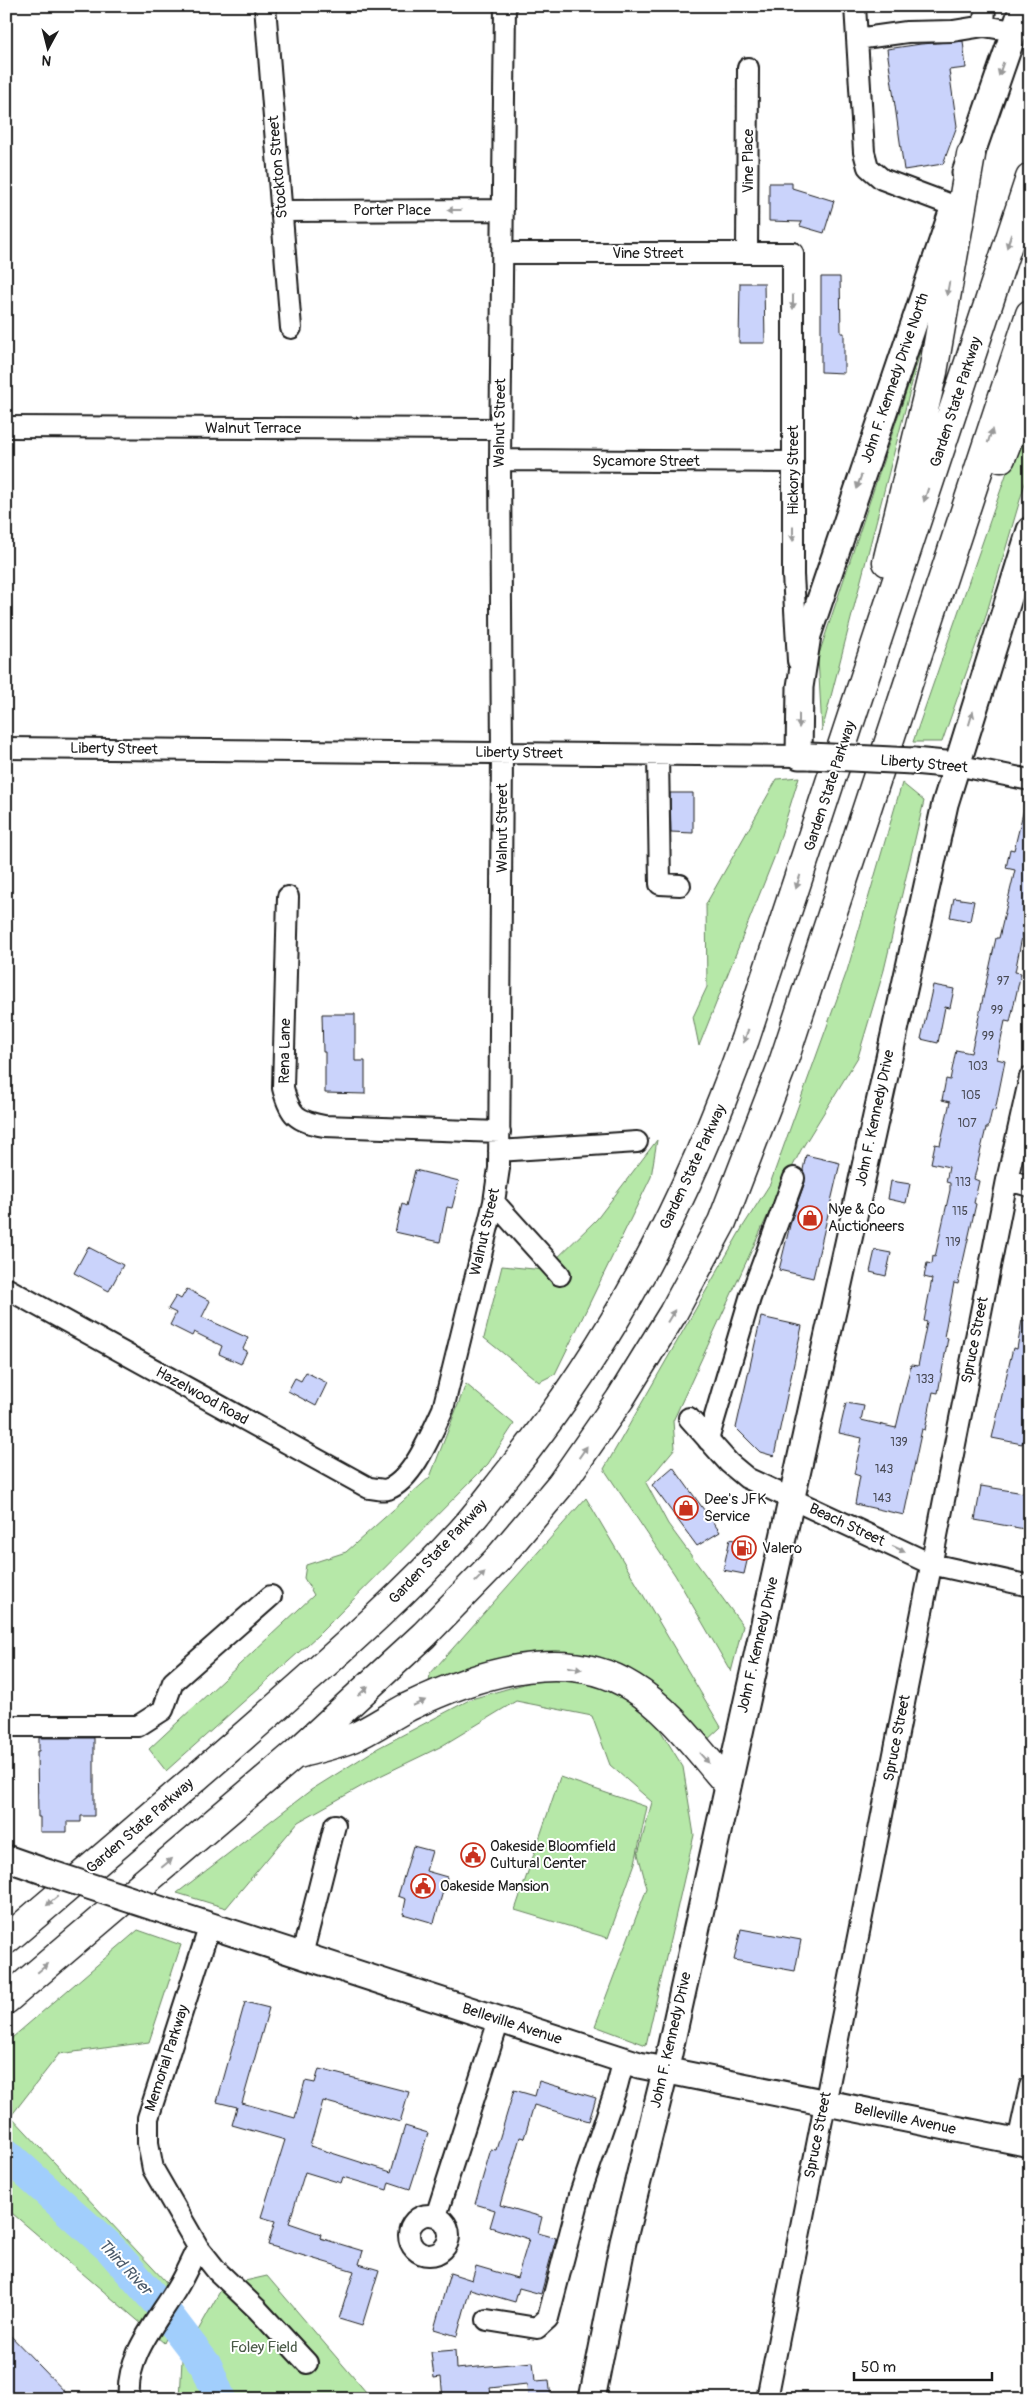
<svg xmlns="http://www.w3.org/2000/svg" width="1036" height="2405" font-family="Pangolin,sans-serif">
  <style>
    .green { fill: #b6e8a8; stroke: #698262 }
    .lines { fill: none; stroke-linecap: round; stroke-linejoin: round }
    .river { stroke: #a1cefc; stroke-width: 32 }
    .building { fill: #cad3fb; stroke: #1c1c1c }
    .minor-casing { stroke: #1c1c1c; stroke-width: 24 }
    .major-casing { stroke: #1c1c1c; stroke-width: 29 }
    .highway-casing { stroke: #1c1c1c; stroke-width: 31 }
    .minor { stroke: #fff; stroke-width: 20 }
    .major { stroke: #fff; stroke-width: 25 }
    .highway { stroke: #fff; stroke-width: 28 }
    .major-bridge-casing { stroke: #1c1c1c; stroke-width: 29; stroke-linecap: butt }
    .major-bridge { stroke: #fff; stroke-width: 25 }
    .oneway { fill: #999 }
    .labels { text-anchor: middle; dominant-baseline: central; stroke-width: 4; stroke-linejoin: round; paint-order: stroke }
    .number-label { font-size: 12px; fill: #484a54 }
    .street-label { font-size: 15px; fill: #1c1c1c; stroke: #fff }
    .poi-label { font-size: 15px; fill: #1c1c1c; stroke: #fff; text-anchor: start }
    .park-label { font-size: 15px; fill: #4a5946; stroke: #fff }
    .water-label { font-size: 16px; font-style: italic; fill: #4b5a6a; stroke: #fff }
  </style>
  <rect width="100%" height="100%" fill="#fff"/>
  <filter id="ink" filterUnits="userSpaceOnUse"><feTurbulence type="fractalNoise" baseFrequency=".02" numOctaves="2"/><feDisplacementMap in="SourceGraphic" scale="10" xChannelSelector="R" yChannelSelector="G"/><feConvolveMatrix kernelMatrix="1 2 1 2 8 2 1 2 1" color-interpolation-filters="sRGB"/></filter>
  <g filter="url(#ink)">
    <path class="green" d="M922,344L822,731L818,657Z
      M1030,406V466L984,622L942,742H913Z
      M799,777L774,858L699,1046L693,1017L707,987L706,904L777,779Z
      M902,783L924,801L884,970L858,1057L801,1150L766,1219L673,1421L675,1448L646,1483L668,1524L743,1626L731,1672L675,1575L604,1469L742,1228L770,1184L847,971Z
      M657,1140L651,1177L555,1374L539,1382L484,1338L502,1266L545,1270L597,1219Z
      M466,1384L514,1424L488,1464L317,1636L166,1771L149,1749L314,1595L304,1578L306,1565L346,1552L430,1477Z
      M586,1498L721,1727L705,1742L603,1662L428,1690L430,1674Z
      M549,1677L604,1687L651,1715L683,1767L694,1835L646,2045L595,2026L647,1888L638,1854L652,1802L610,1765L592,1716L516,1701L440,1747L378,1777L298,1822L226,1908L177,1893L311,1790L378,1748L471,1699Z
      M560,1777L647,1807L635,1863L608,1938L515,1910Z
      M138,1930L181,1945L149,2042L59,2054L11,2116L165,2281L179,2309L164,2343L6,2208V2043Z
      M267,2276L372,2399H180L182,2359L223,2286Z"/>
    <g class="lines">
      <path class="river" d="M6,2154L109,2247L159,2304L207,2367L220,2399"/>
    </g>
    <path class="building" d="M963,41L966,68L949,70L957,126L943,164L904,170L887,49L921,44Z
      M769,183H792V188L834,201L824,233L800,226L802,222L769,221Z
      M821,277H840L841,333H844V373L821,372Z
      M740,283H764L765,343H739Z
      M670,793H693V833L671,832Z
      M1024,809L1030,810V912L1027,923L1025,922L1015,972L1021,973L1010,1022L1005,1021L997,1059L1005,1061L995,1111L992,1110L988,1128H986L974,1179L979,1181L974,1203L976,1204L958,1284L954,1283L944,1337L948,1338L938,1393L933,1392L925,1430L922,1429L904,1515L855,1504L860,1476L854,1474L862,1438L839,1433L846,1403L864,1406L861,1420L896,1428L911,1365L918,1366L927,1322L924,1321L932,1279L924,1277L927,1263L932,1264L933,1256L935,1257L950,1190V1183L946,1182L949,1167L931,1163L935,1144L940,1145L950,1102L942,1100L946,1079L950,1080L956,1050L971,1053L996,938H999L1015,870L1006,868L1010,849L1014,850Z
      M954,898L974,901L970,921L950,917Z
      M933,985L954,989L950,1008L945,1007L938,1043L921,1039Z
      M322,1014H355V1061H365V1094L325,1093V1052H323Z
      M806,1155L840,1163L813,1278L779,1270L791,1221L805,1182L803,1170Z
      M415,1170L459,1181L452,1208L447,1207L440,1242L395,1232L402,1204L406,1206Z
      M891,1181L910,1184L906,1203L888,1199Z
      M88,1247L123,1265L109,1291L74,1273Z
      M875,1250L891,1253L886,1276L870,1272Z
      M187,1289L210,1301L202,1317L248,1338L243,1349L247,1351L241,1364L219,1354L222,1346L194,1332L192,1336L170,1325L176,1313L168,1309L176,1296L181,1299Z
      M761,1317L802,1326L774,1456L760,1452L736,1428Z
      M1022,1320L1030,1321V1410L1022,1444L992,1438L1013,1348L1017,1349Z
      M306,1372L327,1383L316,1406L288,1391L295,1378L301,1381Z
      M673,1467L720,1532L697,1546L652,1485Z
      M981,1486L1030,1494V1530L975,1520Z
      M730,1539L751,1544L744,1574L723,1570Z
      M39,1738H94V1816H81V1822H67V1832H40V1817H38L37,1751H39Z
      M413,1846L432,1851L426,1871L447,1877L434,1923L403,1914L406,1899L398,1896Z
      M741,1929L801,1940L795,1971L734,1960Z
      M245,2002L269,2008L242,2103L295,2118L305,2081L315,2083L319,2069L409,2092L400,2122L323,2101L310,2146L391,2172L405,2126L428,2133L410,2189L389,2182L387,2190L343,2177L341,2183L305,2172L289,2223L321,2234L320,2238L363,2251L359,2264L379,2270L362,2326L339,2319L354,2271L268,2245L275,2221L261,2217L285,2140L232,2125L237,2107L217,2102Z
      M539,2081L596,2098L589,2121L534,2105L524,2138L520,2137L500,2205L542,2217L538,2233L556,2238L541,2294L519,2288L515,2302L470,2289L457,2336L434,2329L450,2273L472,2280L476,2266L517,2278L529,2239L490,2227L495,2210L475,2204L491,2149L496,2150L514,2090L535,2096Z
      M6,2331L72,2399H6Z
      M455,2350L456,2369L533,2362L535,2381L549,2380L551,2399H528L527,2384L490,2388L491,2394L443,2399L441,2377L434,2378L431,2352Z"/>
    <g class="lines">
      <g class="minor-casing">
        <path id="minor" d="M265,6L291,328
          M855,6L864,152L868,167L882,179L954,206
          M984,26L985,6
          M857,39L907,32L953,31L984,26L1014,31
          M281,211L503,210
          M503,253H793V575L798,661
          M747,253L748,68
          M6,427L500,429
          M500,460L793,462
          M6,748L799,756
          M658,755L660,884L680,885
          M956,765L1030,780
          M288,897L283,1088C290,1116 297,1121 324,1126L500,1132
          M499,1151L637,1142
          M1007,1180L1030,1186
          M494,1202L560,1275
          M6,1288L369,1488C375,1488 383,1491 388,1489C413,1480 432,1432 443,1409L494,1202L499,1168L502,753L500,460L505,6
          M689,1418L729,1463L747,1478L931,1564L1030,1586
          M708,1440L750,1298L794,1178
          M6,1726H138L163,1710L173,1682L271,1596
          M210,1925L148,2118V2143L153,2169L198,2247L217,2271L257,2309L307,2363
          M302,1955L335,1825
          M1018,2142L1030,2086
          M409 2235a20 20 0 1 1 40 0a20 20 0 1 1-40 0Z
          M436,2216L499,2020
          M487,2320L537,2328L548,2318L581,2191L617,2086L624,2059
          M129,2399C125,2356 157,2322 177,2288C185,2275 191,2260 198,2247
          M767,2399L1007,1180L1030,1077"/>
      </g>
      <g class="major-casing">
        <path id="major" d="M965,173L1023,6
          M810,756H799L800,687L808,635L953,209
          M913,761L956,765
          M6,1858L46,1872
          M153,1907L639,2065L1030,2144
          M592,2399L623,2242L665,2072L945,804L1030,530"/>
      </g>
      <g class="highway-casing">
        <path id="highway" d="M1001,458L1030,383
          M887,562L933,372L971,155
          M298,1754C315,1749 335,1745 352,1738C371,1730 389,1717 408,1707C474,1675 564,1644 632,1687C670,1710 698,1750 727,1783
          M6,1940C101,1859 197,1778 290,1695C349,1643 409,1589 462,1531C478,1513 492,1494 507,1475C614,1342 688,1199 745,1039L1030,178
          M6,2000L294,1755L424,1635L497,1560L561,1484L620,1399L673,1313L722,1222L782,1066L1030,314"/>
      </g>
      <use href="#minor" class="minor"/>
      <use href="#major" class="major"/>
      <use href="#highway" class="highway"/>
      <g class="major-bridge-casing">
        <path id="major-bridge" d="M810,756L913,761
          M46,1872L153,1907"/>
      </g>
      <use href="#major-bridge" class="major-bridge"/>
    </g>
    <defs><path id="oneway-solid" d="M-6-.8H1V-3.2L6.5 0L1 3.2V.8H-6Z" transform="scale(1.25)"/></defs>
    <g class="oneway">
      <use href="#oneway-solid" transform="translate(1001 69) rotate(109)"/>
      <use href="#oneway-solid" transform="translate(454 210) rotate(180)"/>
      <use href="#oneway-solid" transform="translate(1009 241) rotate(108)"/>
      <use href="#oneway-solid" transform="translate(948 289) rotate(100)"/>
      <use href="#oneway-solid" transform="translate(793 302) rotate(90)"/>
      <use href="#oneway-solid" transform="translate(990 436) rotate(-72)"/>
      <use href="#oneway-solid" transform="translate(859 482) rotate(109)"/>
      <use href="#oneway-solid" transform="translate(926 495) rotate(108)"/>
      <use href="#oneway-solid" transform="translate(793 534) rotate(90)"/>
      <use href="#oneway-solid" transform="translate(971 718) rotate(-73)"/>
      <use href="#oneway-solid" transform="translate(799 721) rotate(90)"/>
      <use href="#oneway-solid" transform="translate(798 882) rotate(108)"/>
      <use href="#oneway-solid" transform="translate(746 1036) rotate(109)"/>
      <use href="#oneway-solid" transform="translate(671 1316) rotate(-59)"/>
      <use href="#oneway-solid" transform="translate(583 1452) rotate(-55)"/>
      <use href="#oneway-solid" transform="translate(899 1549) rotate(25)"/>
      <use href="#oneway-solid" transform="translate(480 1577) rotate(-46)"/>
      <use href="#oneway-solid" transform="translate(575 1668) rotate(9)"/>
      <use href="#oneway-solid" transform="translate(363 1691) rotate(-43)"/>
      <use href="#oneway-solid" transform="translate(419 1703) rotate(-24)"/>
      <use href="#oneway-solid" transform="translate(704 1758) rotate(48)"/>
      <use href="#oneway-solid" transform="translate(167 1863) rotate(-40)"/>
      <use href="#oneway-solid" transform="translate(52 1901) rotate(140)"/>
      <use href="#oneway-solid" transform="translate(43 1968) rotate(-40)"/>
    </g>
  </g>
  <defs>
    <g id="shop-ring" transform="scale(1.25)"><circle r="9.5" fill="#fff" stroke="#c8321e" stroke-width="1.5"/><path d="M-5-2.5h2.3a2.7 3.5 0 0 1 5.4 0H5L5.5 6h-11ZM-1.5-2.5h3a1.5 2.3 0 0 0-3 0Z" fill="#c8321e"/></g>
    <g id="fuel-ring" transform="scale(1.25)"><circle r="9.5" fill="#fff" stroke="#c8321e" stroke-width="1.5"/><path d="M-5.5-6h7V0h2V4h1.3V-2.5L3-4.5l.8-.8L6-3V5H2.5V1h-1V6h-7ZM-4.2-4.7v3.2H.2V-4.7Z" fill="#c8321e"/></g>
    <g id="civic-ring" transform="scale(1.25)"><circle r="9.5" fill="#fff" stroke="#c8321e" stroke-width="1.5"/><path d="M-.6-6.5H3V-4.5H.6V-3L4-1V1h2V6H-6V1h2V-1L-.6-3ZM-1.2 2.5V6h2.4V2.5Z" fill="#c8321e"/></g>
  </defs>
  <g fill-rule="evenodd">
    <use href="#shop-ring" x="810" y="1218"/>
    <use href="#shop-ring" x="686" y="1508"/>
    <use href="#fuel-ring" x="744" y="1548"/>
    <use href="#civic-ring" x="473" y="1855"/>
    <use href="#civic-ring" x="423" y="1886"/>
  </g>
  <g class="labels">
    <g class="number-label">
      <text x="1003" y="981">97</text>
      <text x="997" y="1010">99</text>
      <text x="988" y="1036">99</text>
      <text x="978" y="1066">103</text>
      <text x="971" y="1095">105</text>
      <text x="967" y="1123">107</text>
      <text x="963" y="1182">113</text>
      <text x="960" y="1211">115</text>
      <text x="953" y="1242">119</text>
      <text x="925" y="1379">133</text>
      <text x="899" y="1442">139</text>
      <text x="884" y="1469">143</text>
      <text x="882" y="1498">143</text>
    </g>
    <g class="street-label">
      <text transform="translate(748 161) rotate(-90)">Vine Place</text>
      <text transform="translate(278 167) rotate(-95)">Stockton Street</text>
      <text x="392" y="210">Porter Place</text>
      <text x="648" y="253">Vine Street</text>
      <text transform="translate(895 378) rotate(-71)">John F. Kennedy Drive North</text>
      <text transform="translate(956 402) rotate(-72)">Garden State Parkway</text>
      <text transform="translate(500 423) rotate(-89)">Walnut Street</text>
      <text x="253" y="428">Walnut Terrace</text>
      <text x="646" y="461">Sycamore Street</text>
      <text transform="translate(793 470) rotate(-90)">Hickory Street</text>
      <text transform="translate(114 749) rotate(1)">Liberty Street</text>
      <text transform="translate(519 753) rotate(1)">Liberty Street</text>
      <text transform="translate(924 764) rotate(5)">Liberty Street</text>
      <text transform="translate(830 786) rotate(-72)">Garden State Parkway</text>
      <text transform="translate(502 828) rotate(-90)">Walnut Street</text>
      <text transform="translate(285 1051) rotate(-89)">Rena Lane</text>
      <text transform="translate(875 1118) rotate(-78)">John F. Kennedy Drive</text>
      <text transform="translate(693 1167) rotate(-65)">Garden State Parkway</text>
      <text transform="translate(485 1232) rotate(-77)">Walnut Street</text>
      <text transform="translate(975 1340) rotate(-79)">Spruce Street</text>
      <text transform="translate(202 1396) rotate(29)">Hazelwood Road</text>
      <text transform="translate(847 1525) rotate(25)">Beach Street</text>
      <text transform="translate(438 1552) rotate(-47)">Garden State Parkway</text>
      <text transform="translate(758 1645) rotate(-77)">John F. Kennedy Drive</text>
      <text transform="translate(897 1738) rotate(-79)">Spruce Street</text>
      <text transform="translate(140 1826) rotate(-41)">Garden State Parkway</text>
      <text transform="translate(512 2024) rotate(18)">Belleville Avenue</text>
      <text transform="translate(671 2040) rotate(-77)">John F. Kennedy Drive</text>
      <text transform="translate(167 2058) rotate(-72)">Memorial Parkway</text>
      <text transform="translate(905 2119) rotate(12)">Belleville Avenue</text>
      <text transform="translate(818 2135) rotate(-79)">Spruce Street</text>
    </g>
    <g class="poi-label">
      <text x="828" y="1209">Nye &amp; Co<tspan x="828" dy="17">Auctioneers</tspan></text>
      <text x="704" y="1499">Dee's JFK<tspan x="704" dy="17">Service</tspan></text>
      <text x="762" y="1548">Valero</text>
      <text x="490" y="1846">Oakeside Bloomfield<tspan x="490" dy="17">Cultural Center</tspan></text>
      <text x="440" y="1886">Oakeside Mansion</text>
    </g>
    <g class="park-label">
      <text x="264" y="2347">Foley Field</text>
    </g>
    <g class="water-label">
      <text transform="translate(125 2267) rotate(47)">Third River</text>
    </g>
  </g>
  <rect width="1036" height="2405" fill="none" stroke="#fff" stroke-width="25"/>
  <rect x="12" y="12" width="1011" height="2380" fill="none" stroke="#1c1c1c" stroke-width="2" filter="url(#ink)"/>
  <g transform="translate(48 48) rotate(187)" stroke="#ffffff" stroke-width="4" paint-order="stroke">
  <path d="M0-4L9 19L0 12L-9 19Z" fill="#1c1c1c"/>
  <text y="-8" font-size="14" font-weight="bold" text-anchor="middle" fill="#1c1c1c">N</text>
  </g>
  <path d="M854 2372v8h138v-8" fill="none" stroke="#1c1c1c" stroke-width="2.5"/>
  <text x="861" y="2372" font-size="15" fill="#1c1c1c" stroke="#ffffff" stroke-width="4" paint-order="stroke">50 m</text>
</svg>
